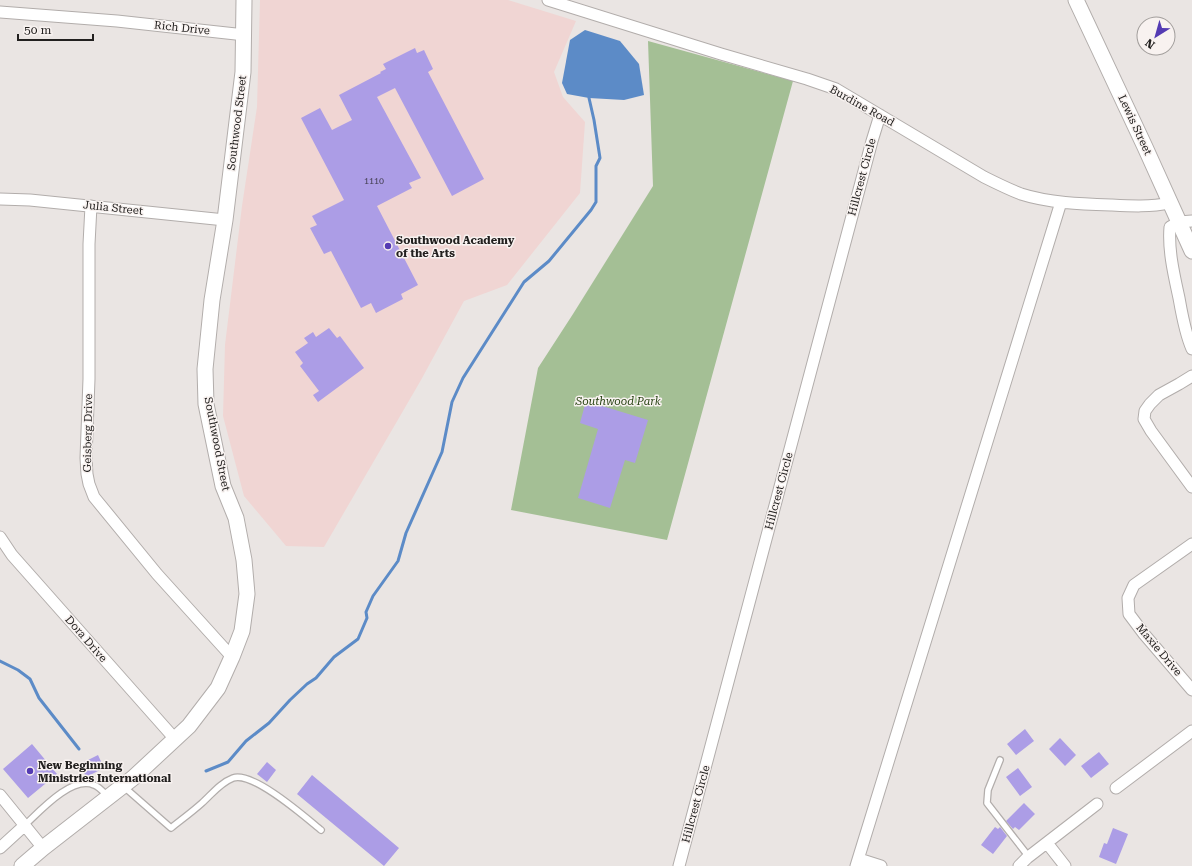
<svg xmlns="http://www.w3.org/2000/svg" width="1192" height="866" font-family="'Roboto Serif',serif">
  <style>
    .education { fill: #f0d5d3 }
    .green { fill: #a4bf95 }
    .water { fill: #5c8bc7 }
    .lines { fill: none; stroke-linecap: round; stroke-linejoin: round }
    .stream { stroke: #5c8bc7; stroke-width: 3 }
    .building { fill: #ac9de6 }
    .lane-casing { stroke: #b2adab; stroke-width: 8 }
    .street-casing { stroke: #b2adab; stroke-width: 13 }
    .secondary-casing { stroke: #b2adab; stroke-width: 17 }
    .lane { stroke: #fff; stroke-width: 5.5 }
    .street { stroke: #fff; stroke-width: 11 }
    .secondary { stroke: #fff; stroke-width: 15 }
    .poi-dot { fill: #543bb3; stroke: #f8f2f0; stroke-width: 1.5 }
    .labels { text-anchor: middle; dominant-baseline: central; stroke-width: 3; stroke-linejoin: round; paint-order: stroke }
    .number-label { font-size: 9px; fill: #443f51 }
    .street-label { font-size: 11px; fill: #22201f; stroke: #f8f2f0 }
    .poi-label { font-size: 11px; font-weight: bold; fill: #22201f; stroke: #f8f2f0; text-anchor: start }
    .park-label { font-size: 11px; font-style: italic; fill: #264111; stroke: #f8f2f0 }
  </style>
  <rect width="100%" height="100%" fill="#eae5e3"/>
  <path class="education" d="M260,0H508L576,21L554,72L563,97L585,122L580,193L507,285L464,301L421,380L324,547L286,546L244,496L223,416L225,345L242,206L257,107Z"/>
  <path class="green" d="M648,41L793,81L667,540L511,510L538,368L573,314L653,186Z"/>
  <path class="water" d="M585,30L620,41L639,64L644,95L624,100L589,98L567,94L562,83L570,40Z"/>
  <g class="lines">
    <path class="stream" d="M0,661L18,670L30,679L39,698L79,749
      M206,771L228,762L246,741L269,723L290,700L307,684L316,678L334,657L358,639L367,618L366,612L373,596L398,561L406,533L442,452L452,402L463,378L524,282L549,261L591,210L596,202V166L600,158L594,120L589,98"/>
  </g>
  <path class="building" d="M415,48L417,53L424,50L433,69L428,72L484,179L452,196L395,88L377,97L421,178L409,183L412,188L377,206L418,285L401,294L403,299L376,313L371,303L361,308L331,251L324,254L310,228L317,225L312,216L344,200L301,118L320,108L332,130L352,120L339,95L381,73L380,72L386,69L383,64Z
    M329,328L337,338L340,336L364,368L318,402L313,395L319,391L300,366L303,363L295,352L308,343L304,338L313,332L316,337Z
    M586,401L648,420L635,463L625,460L610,508L578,498L598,429L580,423Z
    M1025,729L1034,741L1016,755L1007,744Z
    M1060,738L1076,755L1065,766L1049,749Z
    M32,744L57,774L28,798L3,769Z
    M1099,752L1109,764L1091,778L1081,766Z
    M98,755L104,768L86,777L80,764Z
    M267,762L276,770L267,782L257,774Z
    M1018,768L1032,787L1020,796L1006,777Z
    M312,775L399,848L384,866L297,794Z
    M1024,803L1035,814L1019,830L1015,827L1013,829L1006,821Z
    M995,827L998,829L1000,827L1007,836L993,854L981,845Z
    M1113,828L1128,834L1116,864L1099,857L1104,843L1107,844Z"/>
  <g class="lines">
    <g class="lane-casing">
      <path id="lane" d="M1000,760L988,790L987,803L1029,857
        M123,786L171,828C181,820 192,812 202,803C212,794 220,783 233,778C253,771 305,817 321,830
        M24,826C39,812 72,775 94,785C100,787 104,793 108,797"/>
    </g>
    <g class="street-casing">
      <path id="street" d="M548,0L721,54L807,79L836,89L984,177C996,183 1008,189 1021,194C1049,203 1082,204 1112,205C1131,206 1151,207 1169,203
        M0,12L117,21L245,35
        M0,199L30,200L225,220
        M91,206L89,244V379L86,458L87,474L89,484L94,497L157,574L232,657
        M1192,221L1179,222L1170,227C1168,250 1174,275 1179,298C1182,315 1185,333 1192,349
        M1192,376L1179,384L1159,395L1150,404L1145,411L1144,419L1151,431L1192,487
        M0,537L12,555L175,739
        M1192,544L1134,585L1128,598L1129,614L1144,634L1192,690
        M1116,788L1192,731
        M0,795L43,848
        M1047,843L1065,866
        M0,848L24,826
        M859,859L881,866
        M679,866L872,141L880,115
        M856,866L1061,202
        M1019,866L1027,858L1097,804"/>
    </g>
    <g class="secondary-casing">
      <path id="secondary" d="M1076,0L1145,147L1192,251
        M22,866L43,848L133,778L189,726L218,688L232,657L242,631L247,594L244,560L236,518L223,486L206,404L205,369L212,300L225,220L243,72L244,0"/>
    </g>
    <use href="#lane" class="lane"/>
    <use href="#street" class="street"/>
    <use href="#secondary" class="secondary"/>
  </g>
  <g class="poi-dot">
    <circle cx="388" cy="246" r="4"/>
    <circle cx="30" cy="771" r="4"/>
  </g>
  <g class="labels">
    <g class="number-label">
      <text x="374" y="181">1110</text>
    </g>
    <g class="street-label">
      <text transform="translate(182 28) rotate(6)">Rich Drive</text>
      <text transform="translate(862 106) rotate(29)">Burdine Road</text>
      <text transform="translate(237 123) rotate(-83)">Southwood Street</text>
      <text transform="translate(1135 125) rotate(65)">Lewis Street</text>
      <text transform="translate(862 177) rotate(-75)">Hillcrest Circle</text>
      <text transform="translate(113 208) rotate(6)">Julia Street</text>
      <text transform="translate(88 433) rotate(-89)">Geisberg Drive</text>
      <text transform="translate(217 444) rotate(79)">Southwood Street</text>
      <text transform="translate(779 491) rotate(-75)">Hillcrest Circle</text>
      <text transform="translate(86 639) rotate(49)">Dora Drive</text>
      <text transform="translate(1159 650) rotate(50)">Maxie Drive</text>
      <text transform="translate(696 804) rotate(-75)">Hillcrest Circle</text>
    </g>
    <g class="poi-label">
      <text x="396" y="240">Southwood Academy<tspan x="396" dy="13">of the Arts</tspan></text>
      <text x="38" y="765">New Beginning<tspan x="38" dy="13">Ministries International</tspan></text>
    </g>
    <g class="park-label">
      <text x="618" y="401">Southwood Park</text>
    </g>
  </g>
  <g transform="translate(1156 36) rotate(217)"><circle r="19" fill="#f8f2f0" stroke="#a29e9c"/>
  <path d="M0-3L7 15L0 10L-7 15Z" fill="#543bb3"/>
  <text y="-6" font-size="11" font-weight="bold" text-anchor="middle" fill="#22201f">N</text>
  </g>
  <path d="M18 34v6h75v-6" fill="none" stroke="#22201f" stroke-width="2"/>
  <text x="24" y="34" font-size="12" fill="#22201f" stroke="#f8f2f0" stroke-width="3" paint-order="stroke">50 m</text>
</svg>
